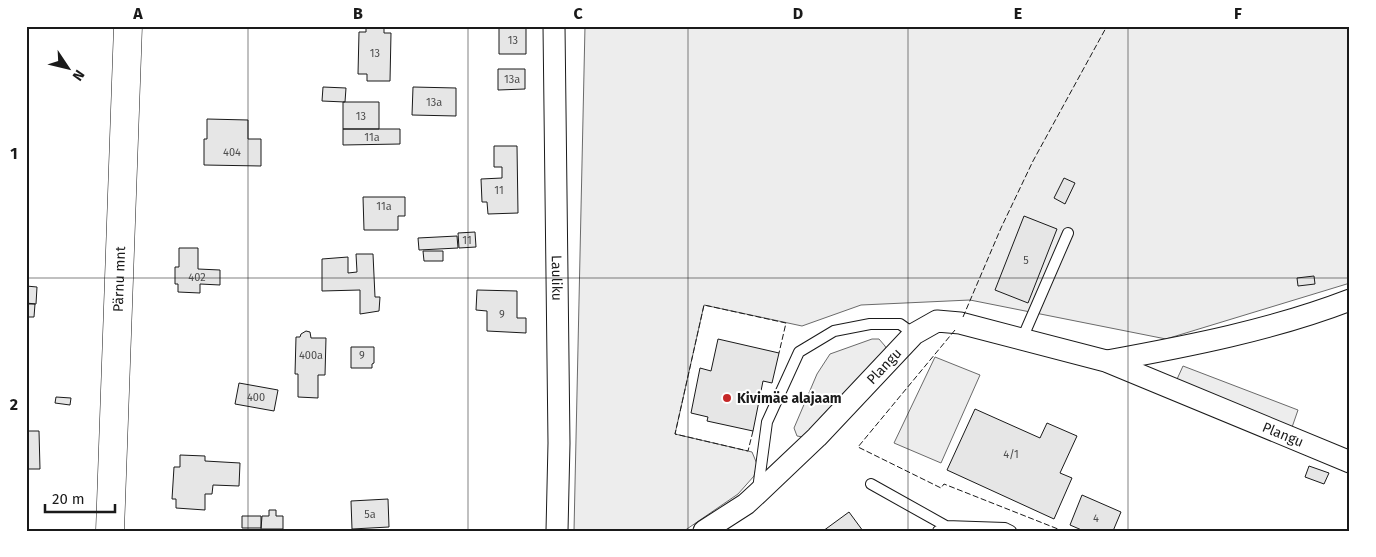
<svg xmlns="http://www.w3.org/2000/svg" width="1376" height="557" font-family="'Fira Sans',sans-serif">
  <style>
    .built { fill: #ededed; stroke: #6a6a6a }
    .building { fill: #e6e6e6; stroke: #1a1a1a }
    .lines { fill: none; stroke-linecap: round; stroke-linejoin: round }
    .service-casing { stroke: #1a1a1a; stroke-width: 12 }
    .minor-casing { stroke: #1a1a1a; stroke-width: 23 }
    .secondary-casing { stroke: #1a1a1a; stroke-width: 29 }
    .service { stroke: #fff; stroke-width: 10 }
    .minor { stroke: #fff; stroke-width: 21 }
    .secondary { stroke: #fff; stroke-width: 28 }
    .fence { stroke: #1a1a1a; stroke-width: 1; stroke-dasharray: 6 2.5; stroke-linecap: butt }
    .grid { fill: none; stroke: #1a1a1a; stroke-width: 1; stroke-opacity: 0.55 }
    .poi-dot { fill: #c62828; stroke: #fff; stroke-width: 2 }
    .labels { text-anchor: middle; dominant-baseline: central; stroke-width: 4; stroke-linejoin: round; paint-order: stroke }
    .number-label { font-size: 11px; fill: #4d4d4d }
    .street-label { font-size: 14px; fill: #1a1a1a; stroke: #fff }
    .poi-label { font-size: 14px; font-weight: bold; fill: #1a1a1a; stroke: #fff; text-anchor: start }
    .neatline { fill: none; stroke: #1a1a1a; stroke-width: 2 }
    .grid-label { font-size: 16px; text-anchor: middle; font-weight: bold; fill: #1a1a1a }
  </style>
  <rect width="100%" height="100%" fill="#fff"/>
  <path class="built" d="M585,26H1350V283L1166,339L970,300L861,305L802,326L704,305L675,434L752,452L757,464L754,476L738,494L684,531H574Z
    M872,339H879L885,346L887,350L803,437L797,436L794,428L817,374L830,354Z
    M935,357L980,375L941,463L894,443Z
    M1183,366L1298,410L1289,436L1173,388Z"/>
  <path class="building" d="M366,26H384V33H391L390,81H367V74H358L359,32H366Z
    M499,26H526V54H499Z
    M498,69H525V89L498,90Z
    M323,87L346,88L345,102L322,101Z
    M413,87L456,88V116L412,115Z
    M343,102H379V129H343Z
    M207,119L248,120V139H261V166L204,165V139H207Z
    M343,129H400V144L343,145Z
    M494,146H517L518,213L488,214L487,202H482L481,179L502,178V167H494Z
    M1064,178L1075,183L1065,204L1054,198Z
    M363,197H405V216H398V230H364Z
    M1024,216L1057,229L1028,303L995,290Z
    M475,232L476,247L459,248L458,233Z
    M457,236L458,248L419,250L418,238Z
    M179,248H198V269L220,270V285L200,284V293L178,292V284H175V267H179Z
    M423,251H443V261H424Z
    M356,254H373L375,297H380L379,311L360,314V290L322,291V259L348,257V273L357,272Z
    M1314,276L1315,284L1298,286L1297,278Z
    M26,286L37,287L36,304L26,303Z
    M477,290L517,291V318H526V333L487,331V311L476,310Z
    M26,304H35L34,317H26Z
    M306,331L310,332L311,338H326L325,375H318V398L298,397V374H295L296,337H300L301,334Z
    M718,339L779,353L772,383L763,381L753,431L707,421L708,417L691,413L700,368L711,371Z
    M351,347H374V363L372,364V368H351Z
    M239,383L278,390L274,411L235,404Z
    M56,397L71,398L70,405L55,403Z
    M975,409L1040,438L1047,423L1077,436L1060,473L1072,478L1054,519L947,470Z
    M26,431H39L40,469H26Z
    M180,455L205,456V461L240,463L239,486L213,485L212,494H205V510L176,508V499H172L174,467H180Z
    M1309,466L1329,473L1324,484L1305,477Z
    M1082,495L1121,512L1113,531H1084L1070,525Z
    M388,499L389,527L352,529L351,501Z
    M269,510H276V516H283V529H261L262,516H269Z
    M849,512L863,531H823Z
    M242,516H261V528H242Z"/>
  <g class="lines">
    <g class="service-casing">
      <path id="service" d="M1022,339L1068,233
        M871,484L946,526
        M758,489L767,422L799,352L834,331L870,324H900L914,334
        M938,531L946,526L1005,528L1011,531"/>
    </g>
    <g class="minor-casing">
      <g id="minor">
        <path id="s1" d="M554,26L559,443L557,531"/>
        <path d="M1107,361C1189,346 1272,330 1350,300"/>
        <path id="s2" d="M704,531L746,504L758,493L817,437L914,334L937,321L960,323L1106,361L1350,462"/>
      </g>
    </g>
    <g class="secondary-casing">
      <g id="secondary">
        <path id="s3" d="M110,531L128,26"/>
      </g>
    </g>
    <use href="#service" class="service"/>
    <use href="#minor" class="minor"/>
    <use href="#secondary" class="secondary"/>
    <path class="fence" d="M963,317L1001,228L1033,161L1107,26
      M955,330L858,447L941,488L944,484L1063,531
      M753,431L748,451L675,434L704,305L786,323L779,353"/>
  </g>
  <path class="grid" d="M248,26V531M468,26V531M688,26V531M908,26V531M1128,26V531M26,278H1350"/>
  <circle class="poi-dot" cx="727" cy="398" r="5"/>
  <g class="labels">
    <g class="number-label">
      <text x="513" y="40">13</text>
      <text x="375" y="53">13</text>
      <text x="512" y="79">13a</text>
      <text x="434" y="102">13a</text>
      <text x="361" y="116">13</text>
      <text x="372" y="137">11a</text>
      <text x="232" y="152">404</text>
      <text x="499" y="190">11</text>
      <text x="384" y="206">11a</text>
      <text x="467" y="240">11</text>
      <text x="1026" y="260">5</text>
      <text x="197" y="277">402</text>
      <text x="502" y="314">9</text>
      <text x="311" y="355">400a</text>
      <text x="362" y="355">9</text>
      <text x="256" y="397">400</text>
      <text x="1011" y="454">4/1</text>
      <text x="370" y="514">5a</text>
      <text x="1096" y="518">4</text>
    </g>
    <g class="street-label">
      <text stroke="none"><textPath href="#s3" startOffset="252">Pärnu mnt</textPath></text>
      <text stroke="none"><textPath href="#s1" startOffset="252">Lauliku</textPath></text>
      <text stroke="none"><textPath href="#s2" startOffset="245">Plangu</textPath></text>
      <text stroke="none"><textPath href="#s2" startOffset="681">Plangu</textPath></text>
    </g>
    <g class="poi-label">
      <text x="737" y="398">Kivimäe alajaam</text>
    </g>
  </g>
  <rect width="1376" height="557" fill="none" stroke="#ffffff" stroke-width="55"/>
  <g transform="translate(68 68) rotate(125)" stroke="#ffffff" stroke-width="4" paint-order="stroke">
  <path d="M0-4L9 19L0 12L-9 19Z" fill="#1a1a1a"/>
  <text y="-8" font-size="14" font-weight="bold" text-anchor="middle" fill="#1a1a1a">N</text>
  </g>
  <path d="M45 504v8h70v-8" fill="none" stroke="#1a1a1a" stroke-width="2.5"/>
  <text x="52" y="504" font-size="15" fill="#1a1a1a" stroke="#ffffff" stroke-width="4" paint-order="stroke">20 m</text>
  <rect x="28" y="28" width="1320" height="502" class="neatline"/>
  <g class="grid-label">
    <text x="138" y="19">A</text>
    <text x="358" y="19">B</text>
    <text x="578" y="19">C</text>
    <text x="798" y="19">D</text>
    <text x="1018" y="19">E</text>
    <text x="1238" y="19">F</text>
    <text x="14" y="159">1</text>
    <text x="14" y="410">2</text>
  </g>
</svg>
